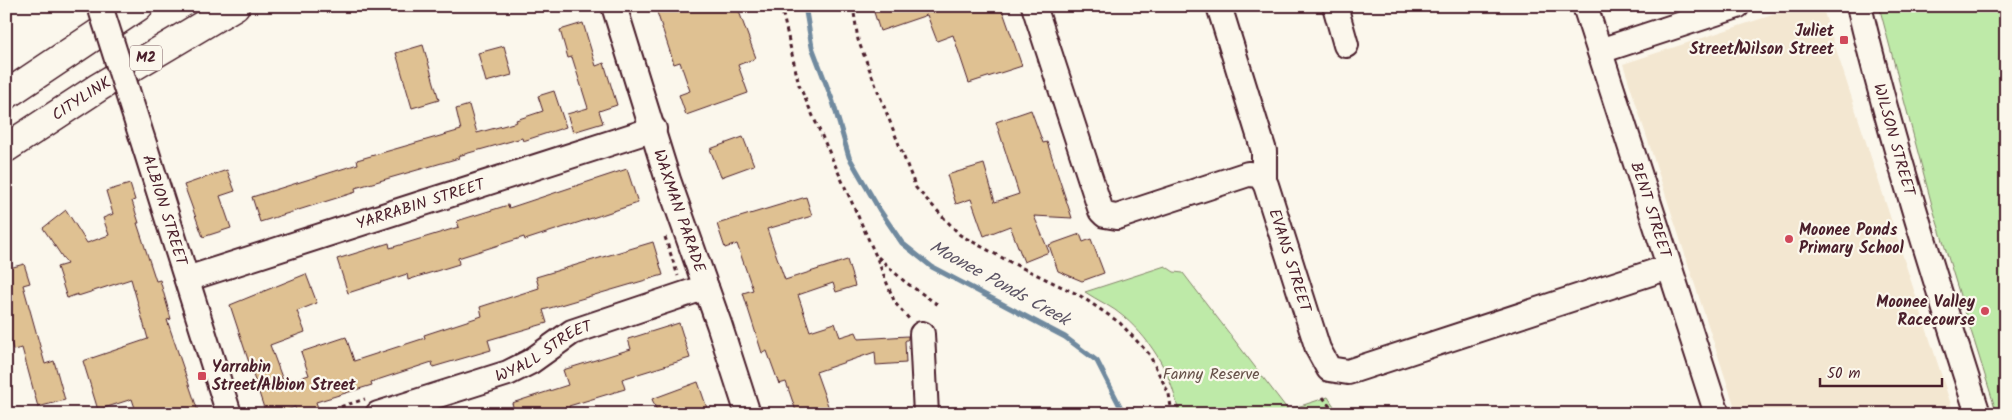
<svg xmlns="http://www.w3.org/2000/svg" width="2012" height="420" font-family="Kalam,sans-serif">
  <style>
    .built { fill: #f3e7d1 }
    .green { fill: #beeaa8; stroke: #84846a }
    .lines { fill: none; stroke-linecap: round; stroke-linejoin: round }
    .stream { stroke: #708a9f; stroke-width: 5 }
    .building { fill: #dfc192; stroke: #4a1f2b }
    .minor-casing { stroke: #4a1f2b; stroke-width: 28 }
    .highway-casing { stroke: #4a1f2b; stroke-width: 31 }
    .path { stroke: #4a1f2b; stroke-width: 3; stroke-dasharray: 4 4; stroke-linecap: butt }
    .minor { stroke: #fbf7ec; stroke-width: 24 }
    .highway { stroke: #fbf7ec; stroke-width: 28 }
    .minor-bridge-casing { stroke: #4a1f2b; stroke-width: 28; stroke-linecap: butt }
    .minor-bridge { stroke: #fbf7ec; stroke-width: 24 }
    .poi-dot { fill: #d1495b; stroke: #fbf7ec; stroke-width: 2 }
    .labels { text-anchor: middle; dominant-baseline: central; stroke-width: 4.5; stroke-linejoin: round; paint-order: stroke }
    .shield { fill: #fbf7ec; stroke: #7f6065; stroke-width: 1 }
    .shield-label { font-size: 15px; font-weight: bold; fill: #4a1f2b }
    .poi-label { font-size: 16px; font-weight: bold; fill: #4a1f2b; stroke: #fbf7ec; text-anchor: end }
    .street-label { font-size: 16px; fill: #4a1f2b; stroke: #fbf7ec }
    .park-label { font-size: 16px; fill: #67524a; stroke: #fbf7ec }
    .water-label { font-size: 18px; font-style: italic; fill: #5d5565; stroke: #fbf7ec }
  </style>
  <rect width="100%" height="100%" fill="#fbf7ec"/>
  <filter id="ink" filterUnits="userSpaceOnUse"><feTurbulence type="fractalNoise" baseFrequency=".02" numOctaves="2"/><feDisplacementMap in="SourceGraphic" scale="10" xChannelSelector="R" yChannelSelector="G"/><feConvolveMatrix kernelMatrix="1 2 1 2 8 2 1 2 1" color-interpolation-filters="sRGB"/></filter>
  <g filter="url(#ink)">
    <path class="built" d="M1800,6H1822L1954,414H1737L1623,64Z"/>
    <path class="green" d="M1879,6H2006V414H1997L1933,209Z
      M1165,266L1174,272L1183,273L1288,410L1328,397L1339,414H1179C1172,376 1154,343 1124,317C1113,307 1097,300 1085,292Z"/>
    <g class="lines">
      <path class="stream" d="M805,6L812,47L833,102L849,157L879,209L902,243L932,267L1065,337L1097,361L1124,414"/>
    </g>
    <path class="building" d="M655,6H737L756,58L738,65L748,93L686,115L679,95L690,91L680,62L674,64Z
      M872,6H1001L1022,66L969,83L953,35L937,41L927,15L880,31Z
      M583,23L596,66L604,63L617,105L599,111L603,123L573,132L567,114L588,108L572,57L568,58L560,30Z
      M423,45L439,100L412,108L396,53Z
      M504,46L512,75L486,82L478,53Z
      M554,91L566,127L523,141L522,138L458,156L459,158L355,188L356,192L260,222L252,197L358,164L357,160L461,130L456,109L469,105L477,133L517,122L516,120L543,111L538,96Z
      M1031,110L1043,143L1047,142L1072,218L1034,216L1049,252L1024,262L1010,226L984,236L971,199L956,204L947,175L984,164L995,202L1019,194L996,122Z
      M743,137L754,165L721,177L710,149Z
      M627,169L638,203L525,240L524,237L458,258L459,264L420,276L408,280L407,274L348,293L337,259L389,243L390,248L459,227L457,221L508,205L509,208Z
      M227,170L235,191L220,196L231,228L203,237L184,185Z
      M130,184L135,200L132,201L139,223H137L156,281L160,280L171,319L167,320L199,414H137L132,399L98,410L83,361L148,339L131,279L78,296V294L67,298L57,267L67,264L43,228L66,210L87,243L109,235L103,218L113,214L106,191Z
      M806,197L812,216L767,229L785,280L847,260L855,286L836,292L833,283L798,295L810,331L835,323L840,337L856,332L859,339L908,336V339L905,341L906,363L876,365L875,352L816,372L831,414H797L786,382L779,384L767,351L762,353L743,293L753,290L737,244L725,248L717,224Z
      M1080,234L1083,242L1091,239L1104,273L1082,281L1058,271L1049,245Z
      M653,242L663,275L543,310L547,323L488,340L491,350L433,367L432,362L371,382L372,385L316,402L318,408L301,414H297L295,407L276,414H266L230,305L306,274L317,303L297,311L305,332L270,345L284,383L309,375L301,352L346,337L354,361L425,338L424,335L482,316L480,307L539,288L536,277Z
      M24,264L30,283L23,285L45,364L54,361L65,400L38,407L22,348L13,350L6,324V269Z
      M679,323L690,358L622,379L625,389L569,406L572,414H515L512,403L568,385L563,370L631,349L628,339Z
      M698,382L708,411L700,414H658L652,399Z"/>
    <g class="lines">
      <g class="minor-casing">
        <g id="minor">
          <path id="s1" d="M614,6L668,180L719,324L748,414"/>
          <path id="s2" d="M1034,6L1101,211L1105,215L1117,217L1248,174L1260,175L1266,185L1318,349L1329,369L1348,372L1669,267"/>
          <path d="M1219,6L1264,151V178"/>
          <path d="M1335,6L1346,45"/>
          <path id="s3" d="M1585,6L1717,414"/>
          <path id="s4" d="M1859,6C1892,144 1935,279 1978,414"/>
          <path d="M1600,51L1737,6"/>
          <path id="s5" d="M145,147L229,414"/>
          <path id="s6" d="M187,279L654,129"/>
          <path d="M922,334L926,414"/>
          <path id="s7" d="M378,414L508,373L530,362L572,332L706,287"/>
        </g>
      </g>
      <g class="highway-casing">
        <g id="highway">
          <path d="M6,95L139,6"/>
          <path id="s8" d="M6,148L99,87L235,6"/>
        </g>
      </g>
      <path class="path" d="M781,6L799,85L876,256L895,303L910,320
        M853,6L858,40L916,188L960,235L1010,262L1079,295L1120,323L1149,354L1169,394L1172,414
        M665,237L678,276
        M878,257L905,282L940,306
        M1323,397L1335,414
        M318,414L365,399"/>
      <use href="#minor" class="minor"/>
      <use href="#highway" class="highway"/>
      <g class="minor-bridge-casing">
        <path id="minor-bridge" d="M100,6L145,147"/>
      </g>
      <use href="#minor-bridge" class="minor-bridge"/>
    </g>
  </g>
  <g class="poi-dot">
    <rect x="1839" y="35" width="10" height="10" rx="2.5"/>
    <circle cx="1789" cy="239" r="5"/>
    <circle cx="1985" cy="311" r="5"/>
    <rect x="197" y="371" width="10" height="10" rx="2.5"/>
  </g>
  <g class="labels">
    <rect class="shield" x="130" y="45.5" width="32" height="25" rx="4"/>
    <g class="shield-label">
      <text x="146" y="58">M2</text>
    </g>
    <g class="poi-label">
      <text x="1834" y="31">Juliet<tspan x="1834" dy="18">Street/Wilson Street</tspan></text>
      <text x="1799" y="230" text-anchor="start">Moonee Ponds<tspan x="1799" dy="18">Primary School</tspan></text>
      <text x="1975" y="302">Moonee Valley<tspan x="1975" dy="18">Racecourse</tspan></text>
      <text x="212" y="367" text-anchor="start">Yarrabin<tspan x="212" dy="18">Street/Albion Street</tspan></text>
    </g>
    <g class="street-label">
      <text stroke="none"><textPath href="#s8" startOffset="90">CITYLINK</textPath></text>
      <text stroke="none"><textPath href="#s4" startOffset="138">WILSON STREET</textPath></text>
      <text stroke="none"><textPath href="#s6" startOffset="245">YARRABIN STREET</textPath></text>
      <text stroke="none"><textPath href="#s5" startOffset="66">ALBION STREET</textPath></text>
      <text stroke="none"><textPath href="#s1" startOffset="215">WAXMAN PARADE</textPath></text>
      <text stroke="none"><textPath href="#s3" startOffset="214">BENT STREET</textPath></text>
      <text stroke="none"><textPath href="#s2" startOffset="474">EVANS STREET</textPath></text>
      <text stroke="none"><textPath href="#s7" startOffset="178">WYALL STREET</textPath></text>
    </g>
    <g class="park-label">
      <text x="1211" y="374">Fanny Reserve</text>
    </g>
    <g class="water-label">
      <text transform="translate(999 284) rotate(29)">Moonee Ponds Creek</text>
    </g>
  </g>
  <rect width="2012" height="420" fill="none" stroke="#fbf7ec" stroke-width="25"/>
  <rect x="12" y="12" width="1987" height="395" fill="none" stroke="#4a1f2b" stroke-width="2" filter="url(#ink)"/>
  <path d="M1820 378v8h122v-8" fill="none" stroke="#4a1f2b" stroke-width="2.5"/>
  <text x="1827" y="378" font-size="15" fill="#4a1f2b" stroke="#fbf7ec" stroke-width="4" paint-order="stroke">50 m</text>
</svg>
